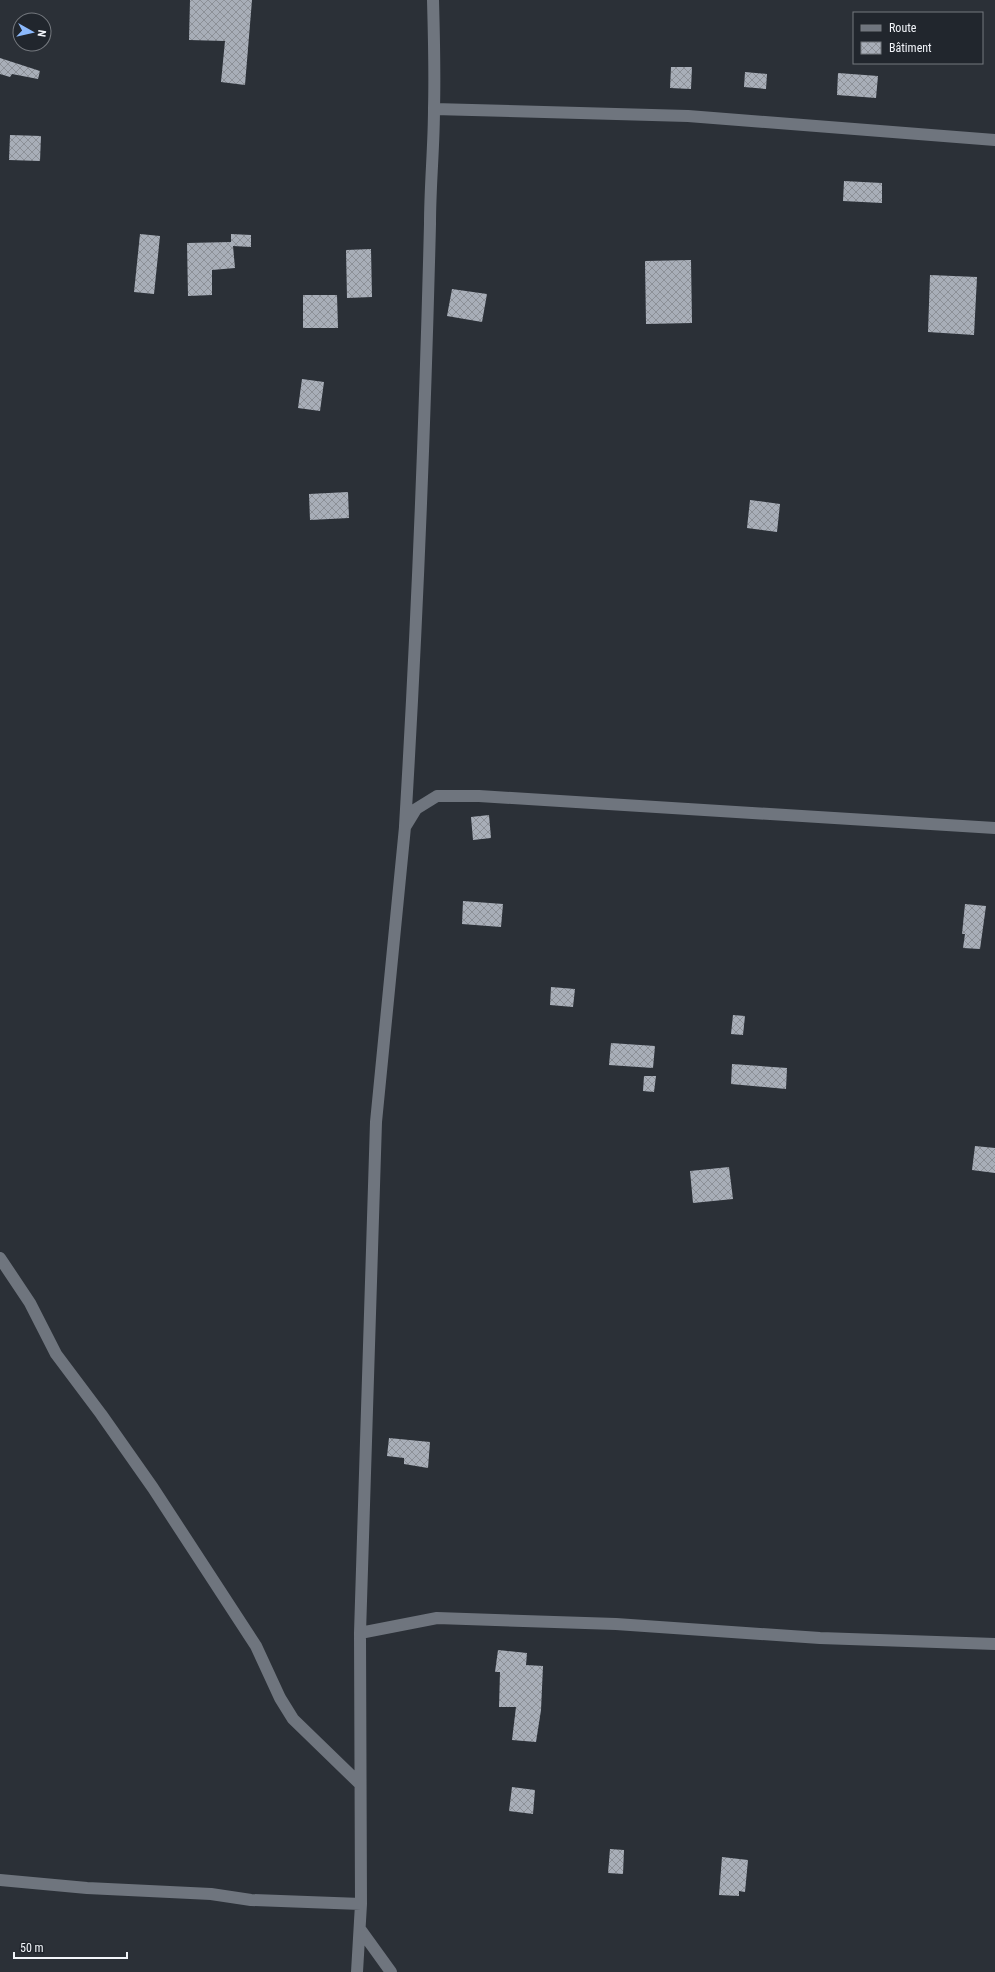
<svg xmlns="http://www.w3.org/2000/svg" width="995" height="1972" font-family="'Roboto Condensed',sans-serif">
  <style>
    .building { fill: url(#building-cross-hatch) }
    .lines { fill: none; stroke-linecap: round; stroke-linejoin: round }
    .street { stroke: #6f757e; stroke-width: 12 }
  </style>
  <defs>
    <pattern id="building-cross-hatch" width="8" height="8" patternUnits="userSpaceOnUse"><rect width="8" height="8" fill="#a8aeb8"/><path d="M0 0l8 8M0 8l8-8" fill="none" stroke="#8c9097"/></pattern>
  </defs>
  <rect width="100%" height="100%" fill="#2b3037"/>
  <path class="building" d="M190,0H252L245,85L221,82L225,41L189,40Z
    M0,58L40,71L38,79L12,74L10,77L0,74Z
    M671,67H692L691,89L670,88Z
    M745,72L767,74L766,89L744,87Z
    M838,73L878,76L876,98L837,95Z
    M10,135L41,136L40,161L9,160Z
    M844,181L882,183V203L843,201Z
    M140,234L160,236L154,294L134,292Z
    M231,234L251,235V247L233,246L235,268L212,270V295L188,296L187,243L231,242Z
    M371,249L372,297L347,298L346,250Z
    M691,260L692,323L646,324L645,261Z
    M930,275L977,277L974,335L928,332Z
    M452,289L487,294L482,322L447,316Z
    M303,295H337L338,328H303Z
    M302,379L324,382L320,411L298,408Z
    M348,492L349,518L310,520L309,494Z
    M750,500L780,504L777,532L747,528Z
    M489,815L491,838L473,840L471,817Z
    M463,901L503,904L501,927L462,924Z
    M965,904L986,906L980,949L963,948L965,934H962Z
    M551,987L575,989L573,1007L550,1005Z
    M733,1015L745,1016L743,1035L731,1034Z
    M611,1043L655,1046L653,1068L609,1065Z
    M732,1064L787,1068L786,1089L731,1084Z
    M644,1076H656L654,1092L643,1091Z
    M975,1146L995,1148V1173L972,1170Z
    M729,1167L733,1199L693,1203L690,1171Z
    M389,1438L430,1442L428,1468L404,1464V1458L387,1456Z
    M498,1650L527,1653L526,1665L543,1666L541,1710L536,1742L512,1740L516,1707H499L500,1672H495Z
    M512,1787L535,1790L533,1814L509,1811Z
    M610,1849L624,1850L623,1874L608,1873Z
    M722,1857L748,1860L745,1892L739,1891V1896L719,1895Z"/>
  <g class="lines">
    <path class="street" d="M434,109L688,116L995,140
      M405,826C417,626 425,425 430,224C430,185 434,147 434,108C435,72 434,36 433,0
      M0,1258L30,1303L56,1354L101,1414L153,1488L256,1646L280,1698L293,1719L360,1784
      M360,1633L437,1618L616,1624L820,1638L995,1644
      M0,1880L87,1888L211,1894L251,1900L361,1904
      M360,1929L391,1972
      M357,1972L361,1904L360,1633L376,1122L405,827L416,809L437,796H479L995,828"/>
  </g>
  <rect x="853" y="12" width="130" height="52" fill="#21262d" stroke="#75797f"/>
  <rect x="861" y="25" width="20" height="6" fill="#6f757e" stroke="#75797f"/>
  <text x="889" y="32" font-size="12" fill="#f2f5fa">Route</text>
  <rect x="861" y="42" width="20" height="12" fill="url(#building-cross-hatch)" stroke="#75797f"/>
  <text x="889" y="52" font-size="12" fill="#f2f5fa">Bâtiment</text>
  <g transform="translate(32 32) rotate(98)"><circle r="19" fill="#21262d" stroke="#75797f"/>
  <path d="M0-3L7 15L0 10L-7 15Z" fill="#8cb9fc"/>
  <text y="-6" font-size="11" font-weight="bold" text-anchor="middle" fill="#f2f5fa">N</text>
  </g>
  <path d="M14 1952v6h113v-6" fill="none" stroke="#f2f5fa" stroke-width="2"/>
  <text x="20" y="1952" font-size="12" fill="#f2f5fa" stroke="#21262d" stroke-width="3" paint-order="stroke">50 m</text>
</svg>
